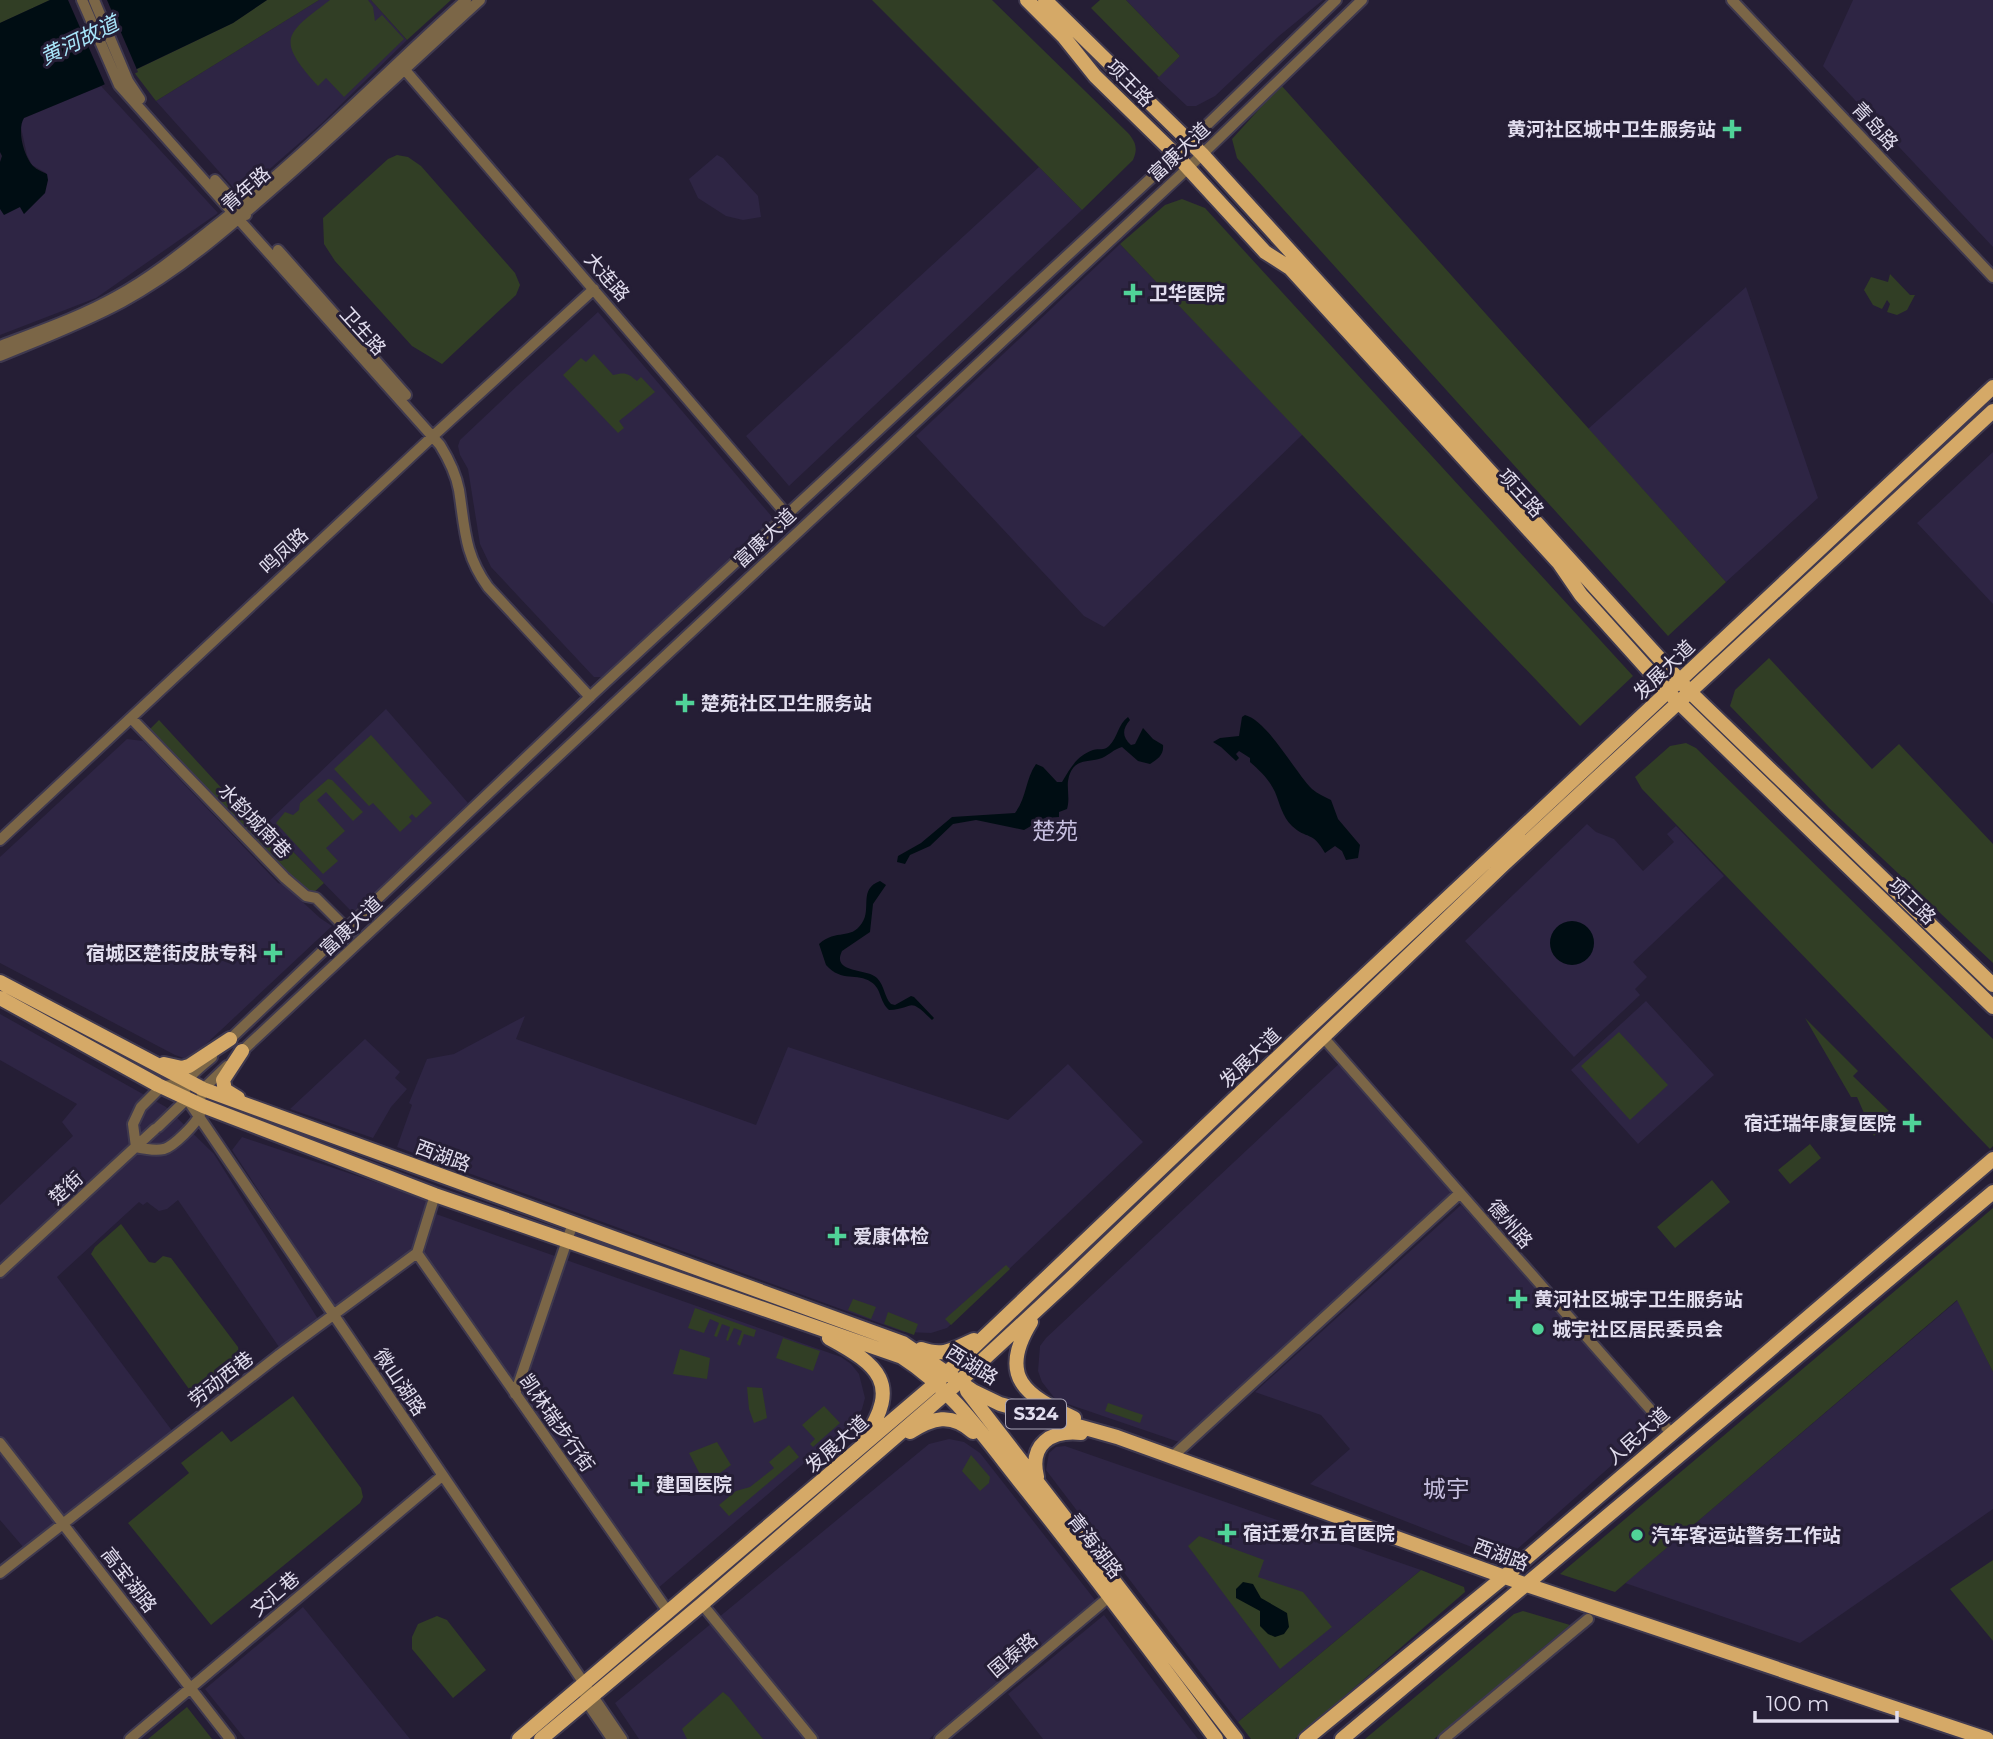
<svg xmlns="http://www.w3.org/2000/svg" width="1993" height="1739" font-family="Montserrat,'Noto Sans SC',sans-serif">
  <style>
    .built { fill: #2e2544 }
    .green { fill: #313e25 }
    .water { fill: #000d13 }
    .pier { fill: #251e35 }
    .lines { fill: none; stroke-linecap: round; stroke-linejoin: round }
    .minor-casing { stroke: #3f394f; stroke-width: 14 }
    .major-casing { stroke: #3f394f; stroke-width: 18 }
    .minor { stroke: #7b6647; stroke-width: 10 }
    .major { stroke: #d5a967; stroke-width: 14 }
    .poi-dot { fill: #50d398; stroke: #251e35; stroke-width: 2.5 }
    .labels { text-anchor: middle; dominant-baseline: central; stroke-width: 6; stroke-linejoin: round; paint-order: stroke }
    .shield { fill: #251e35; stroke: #a9a4b6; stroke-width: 2 }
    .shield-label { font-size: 18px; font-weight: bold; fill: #e1ddee }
    .street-label { font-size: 19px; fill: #e1ddee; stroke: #251e35 }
    .poi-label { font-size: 19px; font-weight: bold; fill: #e1ddee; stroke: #251e35; text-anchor: start }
    .water-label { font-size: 21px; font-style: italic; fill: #a8e6fa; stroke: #251e35 }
    .quarter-label { font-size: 23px; fill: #c6bfdf; stroke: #251e35 }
  </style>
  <rect width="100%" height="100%" fill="#251e35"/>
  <path class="built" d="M319,0H371L407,40L321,124L240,195L156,101Z
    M1126,0H1323L1279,36L1215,96L1196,106H1187L1157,78L1180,56Z
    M1853,0H1993V247L1823,66Z
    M101,86L218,213L96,298L0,335V209L20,207L24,214L45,193L46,173L32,165L27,155L20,123L24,118Z
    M717,155L723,158L758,196L761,217L743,220L726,216L698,198L689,179Z
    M1039,167L1082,210L789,486L746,436Z
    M1120,244L1303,434L1104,627L1084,616L916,436Z
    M1746,287L1818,498L1726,582L1588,429Z
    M598,312L773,518L602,677H594L491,567L480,544L468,469L460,455L458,446L460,440L517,386Z
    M1993,452V604L1917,523Z
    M386,709L468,803L353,913L266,824Z
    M127,739L143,741L278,883L284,885L320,918L332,926L189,1060L175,1055L0,963V857Z
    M1587,824L1596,832L1614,839L1643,871L1674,842L1667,834L1676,826L1724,876L1633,962L1647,977L1635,989L1640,995L1574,1057L1465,941Z
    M1646,1001L1714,1075L1638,1144L1571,1070Z
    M0,1014L166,1107L214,1154L318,1319L279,1347L178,1200L167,1209L159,1211L147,1202L143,1205L139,1202L57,1277L173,1432L24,1548L0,1520V1205L73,1136L62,1122L77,1104L0,1060Z
    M525,1016L516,1039L756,1125L788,1047L1008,1120L1068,1064L1143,1142L947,1328L931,1333L904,1332L397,1147L412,1105L409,1103L427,1059L454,1054Z
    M365,1039L400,1072L395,1078L407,1089L391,1107L373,1138L290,1109Z
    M1343,1060L1457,1189L1182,1443L1056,1400L1042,1382L1038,1371L1040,1346L1046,1338Z
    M242,1137L428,1200L412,1253L335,1307L232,1150Z
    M1461,1205L1657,1425L1505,1560L1310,1484L1350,1449L1321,1415L1255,1392Z
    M436,1214L841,1357L851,1364L859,1374L865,1398L862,1409L857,1418L657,1589L423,1258Z
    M1958,1300L1993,1372V1509L1800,1643L1625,1583Z
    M949,1439L964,1442L980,1453L1095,1600L929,1739H639L615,1703L929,1444Z
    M1065,1446L1300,1528L1421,1570L1238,1722L1046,1470L1049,1453L1056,1447Z
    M303,1607L410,1739H245L205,1689Z
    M1104,1615L1155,1683L1198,1739H1043L1008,1694Z"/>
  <path class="green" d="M0,0H50L0,23Z
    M267,0H319L156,101L133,71L233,23Z
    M330,0H368L373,7L375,21L382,15L404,39L344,97L326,78L318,86C276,39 284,35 330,0Z
    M371,0H451L407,40Z
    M872,0H992L1128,133C1136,142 1138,149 1133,160L1082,210Z
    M1100,0H1126L1180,56L1159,77L1091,8Z
    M1281,85L1726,582L1668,636L1237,158L1232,139Z
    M397,155L408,157L421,166L515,273L520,285L516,295L442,364L412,346L335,261L324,244L323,218L388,159Z
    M1182,199L1205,208L1633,676L1580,726L1120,244L1165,205Z
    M1890,274L1910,295H1915L1907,310L1897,315L1887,312L1890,304L1887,300L1882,309L1873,305L1864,290L1871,277L1888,282Z
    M594,354L613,375C625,372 628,373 637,381L641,377L655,392L619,421L624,428L618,433L563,375L581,358L586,362Z
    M1769,658L1872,769L1899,744L1993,844V963L1829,808L1730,706L1735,690Z
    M159,720L227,794L238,796L324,883L311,895L148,731Z
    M371,735L432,803L416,818L412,814L409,817L412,821L400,832L373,803L369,806L334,769Z
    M1686,743L1696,748L1993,1039V1146L1990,1149L1642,789L1635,777L1670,746Z
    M328,779L332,780L363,812L353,821L326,792L317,800L345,831L326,848L338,861L323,874L276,823L285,812L293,815L299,810L300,803Z
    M1805,1018L1858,1071L1853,1076L1893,1115L1874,1136L1857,1097H1851Z
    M1619,1032L1668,1085L1630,1120L1581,1066Z
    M1810,1144L1821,1158L1790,1184L1778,1170Z
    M1712,1180L1730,1202L1675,1248L1657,1227Z
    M1993,1208V1372L1957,1300L1615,1592L1560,1574Z
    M121,1224L149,1262L155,1263L163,1256L171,1258L238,1347L239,1353L236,1356L196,1388L189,1389L91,1254L95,1247Z
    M1006,1265L1010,1269L951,1325L945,1319Z
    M853,1299L876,1307L871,1319L848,1310Z
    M695,1308L756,1330L754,1337L744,1334L740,1346L737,1344L742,1331L734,1328L728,1341L726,1340L730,1327L722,1324L717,1337L714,1336L719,1323L710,1319L704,1333L688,1328Z
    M888,1312L918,1324L914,1335L884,1324Z
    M783,1338L820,1351L813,1371L776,1358Z
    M680,1349L710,1358L707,1379L673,1374Z
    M747,1387L762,1388L767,1418L754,1423L749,1409Z
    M293,1396L361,1488L363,1497L360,1503L211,1625L128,1523L189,1473L181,1463L222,1431L231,1442Z
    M1108,1403L1143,1415L1140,1423L1105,1411Z
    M824,1406L840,1423L813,1447L810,1444L815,1439L802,1425Z
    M717,1442L731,1465L705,1484L689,1453Z
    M789,1445L799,1457L729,1516L719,1505L736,1491L750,1487L774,1468L769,1462Z
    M971,1455L990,1477L989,1483L980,1491L962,1471Z
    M1199,1536L1264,1560L1258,1577L1303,1592L1332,1627L1280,1669L1188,1546Z
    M1993,1560V1641L1950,1589Z
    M1421,1570L1464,1587L1465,1592L1295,1739H1251L1238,1722Z
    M1523,1611L1570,1625L1434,1739H1365L1514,1614Z
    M437,1616L447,1620L486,1670L453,1698L412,1649V1637L418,1624Z
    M723,1692L729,1697L763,1739H687L682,1729L684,1727Z
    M187,1707L212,1739H148Z"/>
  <path class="water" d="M50,0H267L233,23L101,86L24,118C17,129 23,155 33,166C37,170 43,172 47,174L48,180L45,193L24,214L20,207L4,215L0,209V162L2,156L0,152V23Z
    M1245,715C1268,721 1294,771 1312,789C1318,794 1325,797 1331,800L1338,819L1360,845L1358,858L1346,860L1342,851L1335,846L1325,853C1312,830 1307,840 1292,826C1282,816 1280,804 1275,792C1269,779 1260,771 1250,762V758L1239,751L1236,754L1239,758L1236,761L1221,747L1213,742L1220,738L1239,736L1242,717Z
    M1128,717L1130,720C1122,729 1122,737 1131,745L1135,744L1143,728L1153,739L1163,745C1164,755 1158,759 1150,764L1138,761L1122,747C1114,749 1109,755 1102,758C1088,763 1072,757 1068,781C1067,790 1070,799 1067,809L1059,812V817L1045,818L1024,830L976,820L953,824L930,846L910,855L905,864L897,862L898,856L921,843L952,817L1015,813C1027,797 1025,780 1036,764L1043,767L1057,782H1062C1070,769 1076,756 1093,750C1099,748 1104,751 1109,746C1118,737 1118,724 1128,717Z
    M880,881L886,885L873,904L870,932L842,951C831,974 867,968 877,978C885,986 884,997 891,1004L895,1005L911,996L914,997L934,1018L932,1020C907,995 915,1009 889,1010C879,1001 882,989 871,982C857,972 842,983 826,965L819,944C837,928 850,941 862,923C872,909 858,889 880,881Z
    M1550 943a22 22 0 1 1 44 0a22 22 0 1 1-44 0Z
    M1243,1582L1253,1584L1261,1598L1287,1613L1289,1627L1284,1634L1275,1637L1268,1634L1260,1626V1611L1236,1598V1589Z"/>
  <path class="pier" d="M68,0H107L138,72L106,87Z"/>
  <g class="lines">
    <g class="minor-casing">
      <path id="minor" d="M82,0L119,85L440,445C448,458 456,474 459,490C465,528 464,554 488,587L590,697
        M94,0L128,81L140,99
        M1732,0L1993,277
        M399,63L787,515
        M215,180L246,215
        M278,250L406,395
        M0,346C39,331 80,317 117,296C150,278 180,254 209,231C300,161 380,77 466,0
        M0,356C41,339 83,323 122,302C181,270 233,224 283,180C350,121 414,60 480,0
        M131,718L285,878L306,896L316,898L350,932
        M0,840L433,436L594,289
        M1323,1037L1671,1433
        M226,1043L594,693L1176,155L1336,0
        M239,1054L1188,168L1362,0
        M212,1057C199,1069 178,1081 187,1099L622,1739
        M185,1082L161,1087L141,1107L133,1124L136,1147C145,1149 155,1151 164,1149C174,1146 196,1124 200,1114
        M202,1095L203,1089L227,1066
        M158,1127L187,1099
        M417,1253L669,1613
        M0,1272L155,1129
        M515,1394L573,1223
        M0,1443L230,1739
        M1172,1457L1460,1193
        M0,1573L279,1355L417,1253L435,1195
        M702,1604L812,1739
        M585,1694L586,1701L612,1739
        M130,1739L442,1476
        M940,1739L1109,1597
        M1444,1739L1588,1619"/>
    </g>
    <g class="major-casing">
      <path id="major" d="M1027,0L1063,36L1095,76L1176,155L1265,252L1290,268L1559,563L1581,595L1669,693L1993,1007
        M1045,0L1202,154L1690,692L1993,985
        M0,982L203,1089L903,1343L973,1391L1000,1404L1117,1437L1527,1585L1987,1739
        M0,998L158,1085L203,1106L435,1195L902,1357C954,1390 990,1445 1029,1493C1093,1574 1155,1656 1216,1739
        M164,1064L182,1068L189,1066L230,1039
        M238,1098L225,1090L223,1080L242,1051
        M1031,1322C997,1377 1026,1396 1074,1418
        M829,1338C879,1365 901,1384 865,1438
        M921,1349C945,1357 953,1349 974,1340
        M967,1391L1236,1739
        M910,1432C932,1418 951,1412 973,1432
        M1037,1477C1029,1444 1051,1430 1081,1433
        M519,1739L936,1383L1299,1037L1993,387
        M541,1739L702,1604L959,1382L1067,1282L1504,864L1993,411
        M1306,1739L1516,1567L1993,1159
        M1342,1739L1993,1192"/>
    </g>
    <use href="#minor" class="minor"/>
    <use href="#major" class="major"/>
  </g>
  <g class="poi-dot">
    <path d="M1728.5 118.5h7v7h7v7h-7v7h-7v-7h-7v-7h7z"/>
    <path d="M1129.5 282.5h7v7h7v7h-7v7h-7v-7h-7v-7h7z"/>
    <path d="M681.5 692.5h7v7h7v7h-7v7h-7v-7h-7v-7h7z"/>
    <path d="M269.5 942.5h7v7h7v7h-7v7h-7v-7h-7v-7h7z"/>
    <path d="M1908.5 1112.5h7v7h7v7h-7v7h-7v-7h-7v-7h7z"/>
    <path d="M833.5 1225.5h7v7h7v7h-7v7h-7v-7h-7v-7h7z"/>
    <path d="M1514.5 1288.5h7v7h7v7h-7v7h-7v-7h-7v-7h7z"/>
    <circle cx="1538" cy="1329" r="7"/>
    <path d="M636.5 1473.5h7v7h7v7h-7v7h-7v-7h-7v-7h7z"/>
    <path d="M1223.5 1522.5h7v7h7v7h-7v7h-7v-7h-7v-7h7z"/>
    <circle cx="1637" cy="1535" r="7"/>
  </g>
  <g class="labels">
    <rect class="shield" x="1006" y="1399.5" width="60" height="29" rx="5"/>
    <g class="shield-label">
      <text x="1036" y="1414">S324</text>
    </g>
    <g class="street-label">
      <text transform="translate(1130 83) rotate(45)">项王路</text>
      <text transform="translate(1875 126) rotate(47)">青岛路</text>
      <text transform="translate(1179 152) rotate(-43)">富康大道</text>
      <text transform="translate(246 189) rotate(-41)">青年路</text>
      <text transform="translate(607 277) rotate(49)">大连路</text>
      <text transform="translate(363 331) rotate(48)">卫生路</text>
      <text transform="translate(1521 493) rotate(48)">项王路</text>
      <text transform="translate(765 538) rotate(-43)">富康大道</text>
      <text transform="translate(284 551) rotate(-43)">鸣凤路</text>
      <text transform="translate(1664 670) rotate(-44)">发展大道</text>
      <text transform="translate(255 821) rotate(46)">水韵城南巷</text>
      <text transform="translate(1912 901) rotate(44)">项王路</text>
      <text transform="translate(351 926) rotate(-43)">富康大道</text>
      <text transform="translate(1250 1058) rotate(-44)">发展大道</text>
      <text transform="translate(443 1156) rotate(20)">西湖路</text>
      <text transform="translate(66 1188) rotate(-43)">楚街</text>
      <text transform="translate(1510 1224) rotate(49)">德州路</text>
      <text transform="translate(972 1365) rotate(32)">西湖路</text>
      <text transform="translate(221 1379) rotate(-38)">劳动西巷</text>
      <text transform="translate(400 1382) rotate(56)">微山湖路</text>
      <text transform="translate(557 1423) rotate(55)">凯林瑞步行街</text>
      <text transform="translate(1638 1436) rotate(-41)">人民大道</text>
      <text transform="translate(837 1444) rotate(-41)">发展大道</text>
      <text transform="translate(1095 1546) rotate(52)">青海湖路</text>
      <text transform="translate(1501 1555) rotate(20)">西湖路</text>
      <text transform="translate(129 1580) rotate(52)">高宝湖路</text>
      <text transform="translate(275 1594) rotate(-41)">文汇巷</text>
      <text transform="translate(1013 1655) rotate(-40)">国泰路</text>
    </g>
    <g class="poi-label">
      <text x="1716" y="129" text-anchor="end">黄河社区城中卫生服务站</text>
      <text x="1149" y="293">卫华医院</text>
      <text x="701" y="703">楚苑社区卫生服务站</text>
      <text x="257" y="953" text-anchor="end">宿城区楚街皮肤专科</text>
      <text x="1896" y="1123" text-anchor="end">宿迁瑞年康复医院</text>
      <text x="853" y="1236">爱康体检</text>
      <text x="1534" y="1299">黄河社区城宇卫生服务站</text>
      <text x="1552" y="1329">城宇社区居民委员会</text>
      <text x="656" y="1484">建国医院</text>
      <text x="1243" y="1533">宿迁爱尔五官医院</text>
      <text x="1651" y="1535">汽车客运站警务工作站</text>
    </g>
    <g class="water-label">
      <text transform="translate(79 40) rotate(-26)">黄河故道</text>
    </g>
    <g class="quarter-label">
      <text x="1055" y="831">楚苑</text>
      <text x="1446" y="1489">城宇</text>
    </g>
  </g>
  <path d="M1755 1711v10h142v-10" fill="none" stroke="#e1ddee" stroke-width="3.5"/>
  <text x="1766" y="1711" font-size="21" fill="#e1ddee" stroke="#251e35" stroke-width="5" paint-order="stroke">100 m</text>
</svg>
